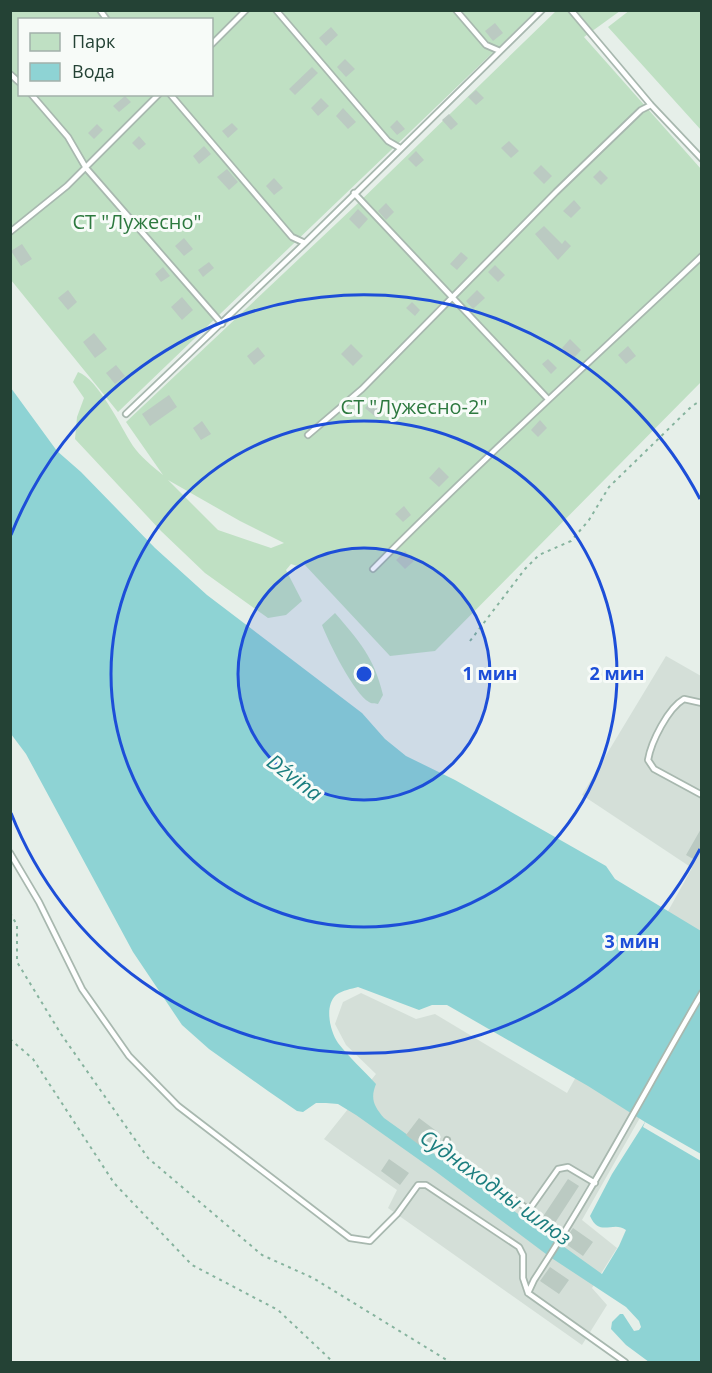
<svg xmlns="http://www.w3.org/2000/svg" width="712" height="1373" font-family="'Open Sans',sans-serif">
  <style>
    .built { fill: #d4dfd8 }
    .green { fill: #bfe0c3; fill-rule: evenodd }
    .water { fill: #8ed3d4; fill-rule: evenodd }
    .pier { fill: #e6efe9 }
    .building { fill: #bbcac2 }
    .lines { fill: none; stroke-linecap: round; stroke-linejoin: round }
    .lane-casing { stroke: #a8b8af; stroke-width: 8 }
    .path { stroke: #86b39e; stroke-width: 2; stroke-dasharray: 3 4.5; stroke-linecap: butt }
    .lane { stroke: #fff; stroke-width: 4.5 }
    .ring { fill: none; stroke: #1d4ed8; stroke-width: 3 }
    .labels { text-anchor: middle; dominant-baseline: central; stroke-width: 6; stroke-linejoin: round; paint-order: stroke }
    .park-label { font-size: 20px; fill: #2d793f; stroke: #f7fbf8 }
    .water-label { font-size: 21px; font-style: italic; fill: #1c7e7f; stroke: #f7fbf8 }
    .centre { fill: #1d4ed8; stroke: #f7fbf8; stroke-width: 3 }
    .ring-label { font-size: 18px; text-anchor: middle; font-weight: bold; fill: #1d4ed8; stroke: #f7fbf8; stroke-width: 6; stroke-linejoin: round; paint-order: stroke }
  </style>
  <rect width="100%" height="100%" fill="#e6efe9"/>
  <path class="built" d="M666,656L701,676V1010L582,1220L617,1248L592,1288L607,1305L582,1345L388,1208L397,1190L324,1139L376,1074L346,1045L335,1024L343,1002L361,993L416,1019L435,1014L567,1093L692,868L582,795Z"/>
  <path class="green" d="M630,10L701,11V130L608,27Z
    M10,11H536L118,412L11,280ZM20,20H212V94H20Z
    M556,11H620L584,37L701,169V382L435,651L390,656L304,564L300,567L291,564L286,570L302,601L286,615L268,618L205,573L161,531L75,439L77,417L84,398L73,382L78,372C98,379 121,427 133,446C140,456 153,467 163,475L126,422L355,206ZM168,480L240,521L284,543L271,548L218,530Z
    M335,613C359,641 374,657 383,695L378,704C375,703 371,704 369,702C354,694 328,641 322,625Z"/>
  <path class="water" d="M11,388L57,451L81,472L155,548L207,595L362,713L385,739L406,756L455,780L606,866L615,879L701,931V1362H649L626,1345L611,1329L612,1322L620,1314H623L634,1331L639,1330L641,1327L639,1321L626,1307L550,1257L435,1171L356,1115L338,1104L326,1103H316L303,1112L297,1111L268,1091L209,1049L182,1025L133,952L26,754L11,734ZM358,987L419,1010L432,1005H447L588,1086L645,1122L612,1174L590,1216C600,1238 613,1220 626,1230L619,1246L602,1274L384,1118C374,1106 370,1099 376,1084C364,1071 349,1057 338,1043C330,1031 324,1006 336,995C343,990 351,989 358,987Z"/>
  <path class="pier" d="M645,1122L701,1154V1161L643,1127Z"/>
  <path class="building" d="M495,23L503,33L493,41L485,31Z
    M331,27L338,35L326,46L319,38Z
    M345,59L355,69L346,77L337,67Z
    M312,67L318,73L295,95L289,89Z
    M476,90L484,98L476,105L468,97Z
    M125,96L131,102L119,112L113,106Z
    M321,98L329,106L318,116L311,108Z
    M343,108L356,122L348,129L336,116Z
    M449,114L458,124L451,130L442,120Z
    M397,120L405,129L397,135L390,127Z
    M232,123L238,129L228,138L222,131Z
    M97,124L103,130L94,139L88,133Z
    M139,136L146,144L139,150L132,143Z
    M509,141L519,151L511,158L501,148Z
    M204,146L211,154L199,164L193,156Z
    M416,151L424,160L416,167L408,159Z
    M541,165L552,176L544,184L533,173Z
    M227,169L238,182L229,190L217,177Z
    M600,170L608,178L601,185L593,177Z
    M274,178L283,188L274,195L266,186Z
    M574,200L581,208L571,218L563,211Z
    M386,203L394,212L386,220L378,211Z
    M358,209L368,219L359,229L349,219Z
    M544,226L562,244L565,240L571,246L558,260L535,234Z
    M184,238L193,249L184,256L175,246Z
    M22,244L32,259L21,266L11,251Z
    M461,252L468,258L457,270L450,264Z
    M209,262L214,268L203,277L198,270Z
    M495,265L505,275L498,282L488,272Z
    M163,267L170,276L161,282L155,274Z
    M68,290L77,302L68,310L58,298Z
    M477,290L485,298L473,309L466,301Z
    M182,297L193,310L182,320L171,307Z
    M412,302L420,310L415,316L406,308Z
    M94,333L107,349L95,358L83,342Z
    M570,339L581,350L573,359L562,348Z
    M351,344L363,356L353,366L341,354Z
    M628,346L636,356L626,364L618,355Z
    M258,347L265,356L254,365L247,356Z
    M548,359L557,368L551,374L542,364Z
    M116,365L125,376L115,384L106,373Z
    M169,395L177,407L150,426L142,414Z
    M373,399L385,410L377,418L365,408Z
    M420,402L426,407L418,416L412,411Z
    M540,420L547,428L538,437L531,430Z
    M202,421L211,434L201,440L193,428Z
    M439,467L449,477L439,487L429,478Z
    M404,506L411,515L403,522L395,514Z
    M405,551L414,561L405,569L396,560Z
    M702,827V849L695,860L686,855Z
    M419,1118L439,1133L426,1150L406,1135Z
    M389,1159L409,1173L400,1185L381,1171Z
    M568,1179L579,1186L551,1229L540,1221Z
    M573,1228L593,1242L583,1256L563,1242Z
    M550,1267L569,1280L559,1294L540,1281Z"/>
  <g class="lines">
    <g class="lane-casing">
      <path id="lane" d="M100,10L107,20
        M276,10L388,141L400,148
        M456,10L486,45L500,51
        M571,10L651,105L702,159
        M212,44L246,10
        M10,74L20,83
        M31,94L68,137L86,168L222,324
        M170,94L292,237L305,243
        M354,193L548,399
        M10,232L67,186L159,94
        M126,414L305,243L542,10
        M308,435L362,389L556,192L641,110L651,105
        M373,569C480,461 592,360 702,256
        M702,703L684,699C668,708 651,742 648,760L654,769L702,795
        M10,853L39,902L82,989L129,1056L178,1106L350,1238L370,1241L397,1214L418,1185H426L519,1247L523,1255V1278L528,1293
        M447,1140L443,1150L529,1210L558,1169L568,1167L595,1183
        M625,1362L528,1293L534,1280C595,1187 646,1089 702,993"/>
    </g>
    <path class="path" d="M470,641L525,569L539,555L571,541L589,520L609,487L692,406L702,400
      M10,913L17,925V962L61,1034L148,1158L262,1255L313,1278L450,1362
      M10,1039L33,1059L114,1183L192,1265L278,1310L333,1362"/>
    <use href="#lane" class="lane"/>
  </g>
  <circle cx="364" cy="674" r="126" fill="#1d4ed8" fill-opacity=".12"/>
  <g class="ring">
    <circle cx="364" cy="674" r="126"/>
    <circle cx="364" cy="674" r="253"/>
    <path d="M700 849A379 379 0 0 1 11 813M11 535A379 379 0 0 1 700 499"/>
  </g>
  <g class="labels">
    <g class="park-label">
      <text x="137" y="221">СТ "Лужесно"</text>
      <text x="414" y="406">СТ "Лужесно-2"</text>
    </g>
    <g class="water-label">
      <text transform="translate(295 777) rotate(37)">Dźvina</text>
      <text transform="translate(496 1187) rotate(36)">Суднаходны шлюз</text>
    </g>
  </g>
  <circle cx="364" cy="674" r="9" class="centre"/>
  <g class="ring-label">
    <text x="490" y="680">1 мин</text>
    <text x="617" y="680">2 мин</text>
    <text x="632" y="948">3 мин</text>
  </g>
  <rect width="712" height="1373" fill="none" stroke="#244235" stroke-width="24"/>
  <rect x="18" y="18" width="195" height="78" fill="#f7fbf8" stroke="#a3b1aa" stroke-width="1.5"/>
  <rect x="30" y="33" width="30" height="18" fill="#bfe0c3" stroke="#a3b1aa" stroke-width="1.5"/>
  <text x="72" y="48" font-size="18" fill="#244235">Парк</text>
  <rect x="30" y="63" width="30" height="18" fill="#8ed3d4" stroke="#a3b1aa" stroke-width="1.5"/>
  <text x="72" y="78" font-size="18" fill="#244235">Вода</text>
</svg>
